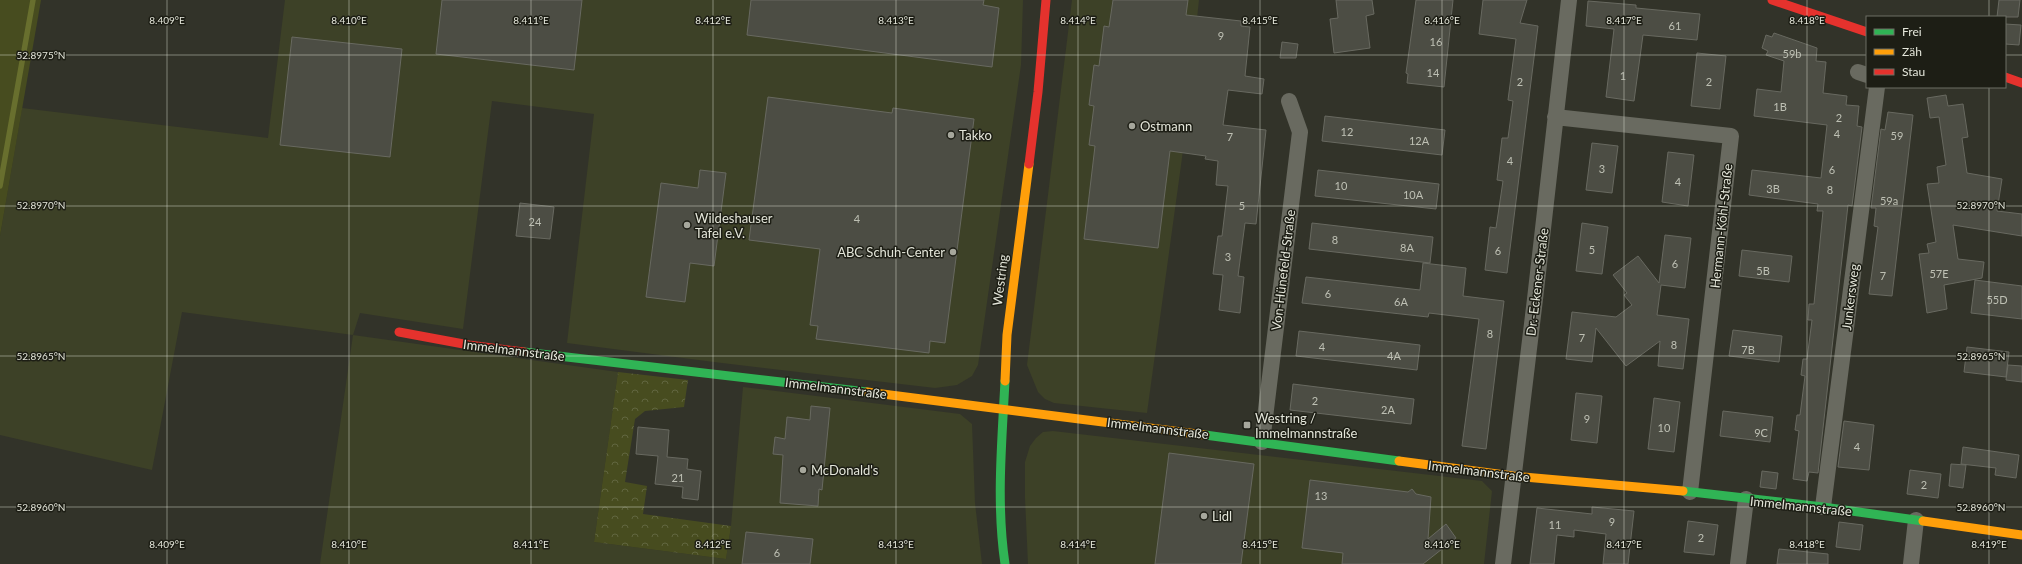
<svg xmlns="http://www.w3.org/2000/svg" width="2022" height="564" font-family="Lato,sans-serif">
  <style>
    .built { fill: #3d4127 }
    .grass { fill: #474c1f }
    .forest { fill: url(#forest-crowns) }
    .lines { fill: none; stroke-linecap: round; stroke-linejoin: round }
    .stream { stroke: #686f2e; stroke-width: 5.5 }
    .building { fill: #4c4d44; stroke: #686960 }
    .street { stroke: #696a60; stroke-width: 16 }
    .fast { stroke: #30b455; stroke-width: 9 }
    .slow { stroke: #ff9f0a; stroke-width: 9 }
    .jam { stroke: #e5322d; stroke-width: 9 }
    .ticks { fill: none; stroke: #e4e6da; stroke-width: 1; stroke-opacity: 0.45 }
    .poi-dot { fill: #a6a79c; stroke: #1d1e15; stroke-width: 1.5 }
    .labels { text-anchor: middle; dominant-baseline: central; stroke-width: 3; stroke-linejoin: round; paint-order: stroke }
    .number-label { font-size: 11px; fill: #bec0b4 }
    .poi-label { font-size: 13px; fill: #e4e6da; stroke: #1d1e15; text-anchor: start }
    .street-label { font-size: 13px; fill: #e4e6da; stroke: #1d1e15 }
    .ticks-label { font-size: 10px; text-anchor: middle; fill: #e4e6da; stroke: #1d1e15; stroke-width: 3; stroke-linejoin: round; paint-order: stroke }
  </style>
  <defs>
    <pattern id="forest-crowns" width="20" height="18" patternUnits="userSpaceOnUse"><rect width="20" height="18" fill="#474c1f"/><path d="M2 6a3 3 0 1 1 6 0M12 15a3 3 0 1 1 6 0" fill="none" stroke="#61663f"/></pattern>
  </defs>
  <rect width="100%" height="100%" fill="#323329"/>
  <path class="built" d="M285,0H1023L1021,65L978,365L972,376L957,385L935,388L714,362L567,343L594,114L492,101L463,329L360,313L353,335L618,372L594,542L726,559L731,526L743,387L960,414L972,424L975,503L982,564H320L353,335L182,312L152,470L0,435V236L22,108L268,138Z
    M1072,0H1199L1182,158L1147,413L1054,403L1045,399L1038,392L1027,365Z
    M1053,431L1482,481L1492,491L1484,564H1028L1025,498V462L1030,446L1036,438L1043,432Z"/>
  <path class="grass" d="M0,0H41L0,236Z"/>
  <path class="forest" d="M618,372L688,380L684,407L645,411L635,419L625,482L647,486L643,514L731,526L726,559L594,542Z"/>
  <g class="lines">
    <path class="stream" d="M0,186L33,0"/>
  </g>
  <path class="building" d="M442,0H582L574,70L436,54Z
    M751,0H984L983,5L999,8L992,67L747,35Z
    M1113,0H1188L1186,15L1241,21V26L1250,27L1245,76L1264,79L1262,94L1228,90L1223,125L1266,130L1256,224L1245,223L1238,276L1244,277L1240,313L1219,310L1223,275L1213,274L1218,236H1222L1228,186L1216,185L1218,161L1205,159L1206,156L1170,151L1158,248L1084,239L1095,146L1089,145L1094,106L1089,105L1094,65L1099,66L1104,26L1109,27Z
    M1336,0H1372L1374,14L1366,16L1370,48L1334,53L1330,19L1338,18Z
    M1416,0H1453L1444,87L1407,83L1408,74L1406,73Z
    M1483,0H1527L1520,23L1538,26L1507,273L1485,270L1490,227L1496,228L1503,181L1497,180L1502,138H1508L1513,101L1508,100L1516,39L1479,34Z
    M1999,0H2020L2018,17H1997Z
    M1588,1L1636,5V8L1700,14L1697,40L1643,35L1634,101L1606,97L1614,29L1586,26Z
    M2005,24L2021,25L2019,45L2005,44Z
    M1774,33L1817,48L1816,61L1826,62L1823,93L1847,96L1846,105L1859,106L1857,126L1862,127L1852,206L1848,205L1818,473L1809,472L1807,481L1793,479L1799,431L1795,430L1797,415H1800L1805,376L1801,375L1803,359H1807L1812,320H1808L1809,304H1814L1823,211H1817L1818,204L1749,195L1752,170L1821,178L1827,125L1754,116L1757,89L1781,92L1784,61L1766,55L1768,51L1762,48L1766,35L1772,37Z
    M292,37L402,49L390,157L280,145Z
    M1282,42L1298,44L1296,58H1280Z
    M1697,53L1726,56L1720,109L1691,106Z
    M1946,95L1948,106L1963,104L1968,137L1962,138L1967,173L2002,179L1997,211L2022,214V236L1953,225L1958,259L1984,262L1982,278L1944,285L1947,309L1927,313L1919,254L1929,253L1927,244L1936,242L1927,184L1939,183L1937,167L1946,165L1939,117L1930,118L1927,98Z
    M768,97L892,113L893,108L974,119L945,343L930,341L929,353L816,339L818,326L810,325L820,249L749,240Z
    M1888,112L1913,115L1892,296L1869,294L1878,227L1874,226L1876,208H1871L1881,129L1885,130Z
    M1325,116L1445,130L1442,155L1322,141Z
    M1592,143L1618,146L1612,193L1586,190Z
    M1668,152L1694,155L1688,206L1662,202Z
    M700,170L726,173L714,266L690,263L685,302L646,297L661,183L698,188Z
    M1318,170L1439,184L1436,209L1315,196Z
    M520,203L554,207L550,239L516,236Z
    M1312,223L1433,237L1430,263L1309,249Z
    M1582,223L1608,227L1602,274L1576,271Z
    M1665,235L1691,238L1685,288L1661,285L1657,315L1689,319L1683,369L1658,366L1660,341L1626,366L1596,328L1592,362L1566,359L1572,312L1616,317L1632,305L1624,295L1627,293L1613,275L1638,256L1659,283Z
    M1742,250L1792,256L1789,282L1739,276Z
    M1423,263L1466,268L1463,296L1504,301L1486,449L1462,446L1479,319L1429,313L1428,317L1302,303L1306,277L1420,290Z
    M1975,280L2022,286V319L1971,313Z
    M1733,330L1782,336L1779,362L1729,356Z
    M1299,331L1420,345L1417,370L1296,356Z
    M1967,347L2009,352L2006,377L1964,372Z
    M2008,365L2022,366V382L2006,380Z
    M1293,384L1414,399L1411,424L1290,410Z
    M1576,393L1602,396L1597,443L1571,440Z
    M1654,398L1680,402L1674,452L1648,449Z
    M811,406L830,408L822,490L819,489L818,506L780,503L783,455L773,454L775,437L785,439L787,417L810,420Z
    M1723,411L1773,417L1770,442L1720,436Z
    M1844,421L1874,425L1869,470L1838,467Z
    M638,427L669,430L667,457L688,459L687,469L701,471L698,500L682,498L683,487L655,484L658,456L636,454Z
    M1963,447L2019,455L2016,478L1995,475L1996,468L1961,464Z
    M1169,453L1254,464L1241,564H1155Z
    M1951,464L1966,465L1963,488L1949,486Z
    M1910,470L1941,474L1938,498L1907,494Z
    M1762,471L1778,473L1776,489L1760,487Z
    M1310,480L1408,492L1412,489L1416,494L1431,497L1428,539L1446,524L1456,538L1423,564H1342L1343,553L1302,548Z
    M1592,507L1634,511L1628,564H1603L1606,534L1574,530V537L1557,535L1554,564H1530L1537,508L1592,514Z
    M1688,521L1718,525L1714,555L1684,552Z
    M1839,522L1863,525L1860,550L1836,547Z
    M746,532L813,539L810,564H742Z
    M1779,549L1828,554V564H1777Z"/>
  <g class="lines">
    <path class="street" d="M1858,72L1867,75
      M1555,117L1731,136L1690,492
      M1262,442L1300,132L1289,101
      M1823,507L1877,87
      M1503,564L1535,299L1569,0
      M1738,564L1746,499
      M1911,564L1916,520"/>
    <path class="fast" d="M524,352L867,392
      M1005,381C1002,441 996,503 1005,564
      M1205,435L1399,461
      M1683,491L1823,507L1923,521"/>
    <path class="slow" d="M1005,381L1007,335L1029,164
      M867,392L1205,435
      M1399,461L1513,476L1683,491
      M1923,521L2022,535"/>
    <path class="jam" d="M1772,0L1867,32
      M2005,77L2022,83
      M1029,164L1038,92L1046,0
      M399,332L469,345L524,352"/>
  </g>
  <path class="ticks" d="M167,0V564M349,0V564M531,0V564M713,0V564M896,0V564M1078,0V564M1260,0V564M1442,0V564M1624,0V564M1807,0V564M1989,0V17M0,55H1867M2005,55H2022M1989,87V564M0,206H2022M0,356H2022M0,507H2022"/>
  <g class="poi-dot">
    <circle cx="1132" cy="126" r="4"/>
    <circle cx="951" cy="135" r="4"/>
    <circle cx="687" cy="225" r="4"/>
    <circle cx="953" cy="252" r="4"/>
    <rect x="1243" y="421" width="8" height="8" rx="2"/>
    <circle cx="803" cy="470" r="4"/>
    <circle cx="1204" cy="516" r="4"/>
  </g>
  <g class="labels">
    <g class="number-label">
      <text x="1675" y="25">61</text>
      <text x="1221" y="35">9</text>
      <text x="1436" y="41">16</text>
      <text x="1792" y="53">59b</text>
      <text x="1433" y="72">14</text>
      <text x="1623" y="75">1</text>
      <text x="1520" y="81">2</text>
      <text x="1709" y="81">2</text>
      <text x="1780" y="106">1B</text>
      <text x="1839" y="117">2</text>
      <text x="1347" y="131">12</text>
      <text x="1837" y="133">4</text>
      <text x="1897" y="135">59</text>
      <text x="1230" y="136">7</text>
      <text x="1419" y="140">12A</text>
      <text x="1510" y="160">4</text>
      <text x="1602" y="168">3</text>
      <text x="1832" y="169">6</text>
      <text x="1678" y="181">4</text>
      <text x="1341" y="185">10</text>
      <text x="1773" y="188">3B</text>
      <text x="1830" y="189">8</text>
      <text x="1413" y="194">10A</text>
      <text x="1889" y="200">59a</text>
      <text x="1242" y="205">5</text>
      <text x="857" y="218">4</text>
      <text x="535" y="221">24</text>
      <text x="1335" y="239">8</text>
      <text x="1407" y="247">8A</text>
      <text x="1592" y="249">5</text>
      <text x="1498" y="250">6</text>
      <text x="1228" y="256">3</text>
      <text x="1675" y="263">6</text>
      <text x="1763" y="270">5B</text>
      <text x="1939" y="273">57E</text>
      <text x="1883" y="275">7</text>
      <text x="1328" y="293">6</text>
      <text x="1997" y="299">55D</text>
      <text x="1401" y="301">6A</text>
      <text x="1490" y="333">8</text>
      <text x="1582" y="337">7</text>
      <text x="1674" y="344">8</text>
      <text x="1322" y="346">4</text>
      <text x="1748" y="349">7B</text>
      <text x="1394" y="355">4A</text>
      <text x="1315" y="400">2</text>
      <text x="1388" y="409">2A</text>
      <text x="1587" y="418">9</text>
      <text x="1664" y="427">10</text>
      <text x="1761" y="432">9C</text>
      <text x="1857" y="446">4</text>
      <text x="678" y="477">21</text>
      <text x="1924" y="484">2</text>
      <text x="1321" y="495">13</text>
      <text x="1612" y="521">9</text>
      <text x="1555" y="524">11</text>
      <text x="1701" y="537">2</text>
      <text x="777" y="552">6</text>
    </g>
    <g class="poi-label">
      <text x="1140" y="126">Ostmann</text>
      <text x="959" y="135">Takko</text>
      <text x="695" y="218">Wildeshauser<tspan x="695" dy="15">Tafel e.V.</tspan></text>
      <text x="945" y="252" text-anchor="end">ABC Schuh-Center</text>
      <text x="1255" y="418">Westring /<tspan x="1255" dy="15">Immelmannstraße</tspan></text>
      <text x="811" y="470">McDonald's</text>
      <text x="1212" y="516">Lidl</text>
    </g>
    <g class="street-label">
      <text transform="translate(1721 226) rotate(-84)">Hermann-Köhl-Straße</text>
      <text transform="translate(1283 270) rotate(-83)">Von-Hünefeld-Straße</text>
      <text transform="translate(1000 280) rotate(-83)">Westring</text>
      <text transform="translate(1537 282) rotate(-83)">Dr.-Eckener-Straße</text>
      <text transform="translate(1850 297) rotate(-83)">Junkersweg</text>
      <text transform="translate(514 350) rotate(7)">Immelmannstraße</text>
      <text transform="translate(836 388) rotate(7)">Immelmannstraße</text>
      <text transform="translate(1158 428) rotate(7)">Immelmannstraße</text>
      <text transform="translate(1479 471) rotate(7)">Immelmannstraße</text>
      <text transform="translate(1801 506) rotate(6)">Immelmannstraße</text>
    </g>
  </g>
  <g class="ticks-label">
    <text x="167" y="24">8.409°E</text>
    <text x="349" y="24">8.410°E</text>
    <text x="531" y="24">8.411°E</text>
    <text x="713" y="24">8.412°E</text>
    <text x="896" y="24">8.413°E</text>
    <text x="1078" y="24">8.414°E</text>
    <text x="1260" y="24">8.415°E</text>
    <text x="1442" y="24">8.416°E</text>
    <text x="1624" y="24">8.417°E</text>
    <text x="1807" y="24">8.418°E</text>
    <text x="41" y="59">52.8975°N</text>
    <text x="41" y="209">52.8970°N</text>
    <text x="1981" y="209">52.8970°N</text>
    <text x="41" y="360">52.8965°N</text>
    <text x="1981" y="360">52.8965°N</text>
    <text x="41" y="511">52.8960°N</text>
    <text x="1981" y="511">52.8960°N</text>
    <text x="167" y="548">8.409°E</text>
    <text x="349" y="548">8.410°E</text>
    <text x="531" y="548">8.411°E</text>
    <text x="713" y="548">8.412°E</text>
    <text x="896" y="548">8.413°E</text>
    <text x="1078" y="548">8.414°E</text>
    <text x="1260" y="548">8.415°E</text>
    <text x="1442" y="548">8.416°E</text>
    <text x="1624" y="548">8.417°E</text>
    <text x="1807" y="548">8.418°E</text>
    <text x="1989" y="548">8.419°E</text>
  </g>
  <rect x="1866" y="16" width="140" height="72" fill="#1d1e15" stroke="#6d6e64"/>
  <rect x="1874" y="29" width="20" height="6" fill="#30b455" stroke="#6d6e64"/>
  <text x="1902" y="36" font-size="12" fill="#e4e6da">Frei</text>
  <rect x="1874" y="49" width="20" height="6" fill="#ff9f0a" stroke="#6d6e64"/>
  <text x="1902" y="56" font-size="12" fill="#e4e6da">Zäh</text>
  <rect x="1874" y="69" width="20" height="6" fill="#e5322d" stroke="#6d6e64"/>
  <text x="1902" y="76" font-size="12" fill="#e4e6da">Stau</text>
</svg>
